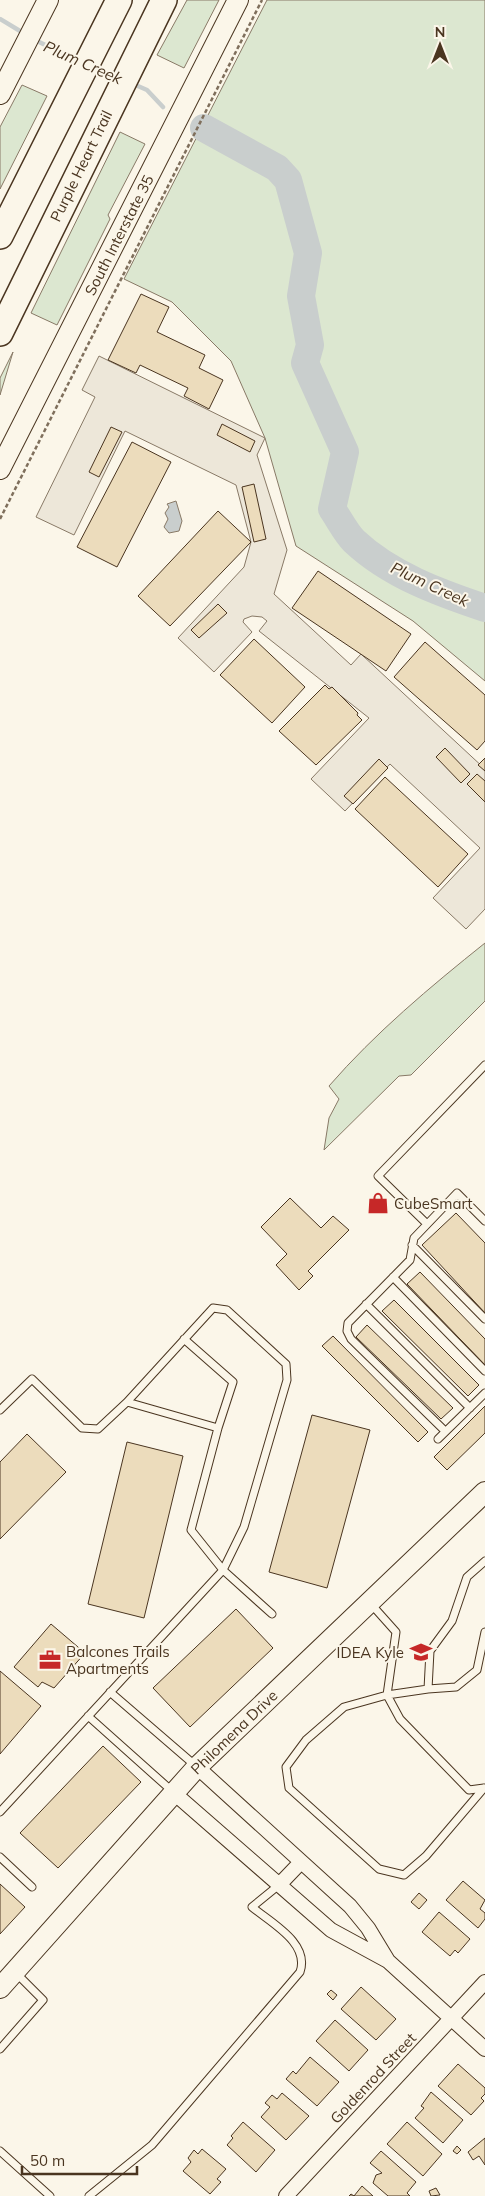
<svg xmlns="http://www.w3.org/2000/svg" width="485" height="2196" font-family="Mulish,sans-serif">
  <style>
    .green { fill: #dce7d0; stroke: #887966 }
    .parking { fill: #ede7d9; stroke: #887966 }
    .water { fill: #c9cecd; stroke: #887966 }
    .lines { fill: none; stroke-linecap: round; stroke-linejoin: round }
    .stream { stroke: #c9cecd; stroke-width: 4.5 }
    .river { stroke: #c9cecd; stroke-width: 28 }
    .building { fill: #ecdcbc; stroke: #4a3520 }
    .lane-casing { stroke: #4a3520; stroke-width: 9 }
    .street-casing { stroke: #4a3520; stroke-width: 16 }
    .secondary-casing { stroke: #4a3520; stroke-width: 22 }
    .highway-casing { stroke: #4a3520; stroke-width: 28 }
    .path { stroke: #7f6f5c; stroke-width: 2.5; stroke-dasharray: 4 2.5; stroke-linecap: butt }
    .lane { stroke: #fbf6e9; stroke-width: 7 }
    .street { stroke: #fbf6e9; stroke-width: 14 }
    .secondary { stroke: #fbf6e9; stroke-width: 20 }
    .highway { stroke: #fbf6e9; stroke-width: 25 }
    .labels { text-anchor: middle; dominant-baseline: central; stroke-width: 4; stroke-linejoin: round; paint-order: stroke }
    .street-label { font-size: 15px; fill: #4a3520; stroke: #fbf6e9 }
    .poi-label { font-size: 15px; fill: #4a3520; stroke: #fbf6e9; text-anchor: start }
    .water-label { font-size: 16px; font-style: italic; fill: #4a3520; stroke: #fbf6e9 }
  </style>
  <rect width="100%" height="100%" fill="#fbf6e9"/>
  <path class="green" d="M187,0H219L184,68L157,55Z
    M267,0H485V681L413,621L296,546L265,438L231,361L172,302L124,279Z
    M22,85L47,96L0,189V127Z
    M120,132L145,144L108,215L110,219L57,325L31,313Z
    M13,352L0,395V378Z
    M485,943V1001L411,1075L399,1076L324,1150L329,1118L339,1099L329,1086C375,1033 430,987 485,943Z"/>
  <path class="parking" d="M99,356L265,438L257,455L287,550L274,594L351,665L361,654L485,769V909L466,929L433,898L480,848L390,764L345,811L311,779L369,718L259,631L267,621L262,617L252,616L244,619L243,622L252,632L214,672L178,638L244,567L251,542L236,485L125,431L74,535L36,517L95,397L82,390Z"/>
  <path class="water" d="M176,501L182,521L179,531L169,533L164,527L168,519L165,513L169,507L167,504Z"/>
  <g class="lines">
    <path class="stream" d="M0,19L25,34
      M33,39L80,62
      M94,68L117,77
      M131,83L147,90L163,107"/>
    <path class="river" d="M204,128L277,168L288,180L308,253L301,296L310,345L305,363L345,452L332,509C339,519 346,533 354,541C390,575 440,593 485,608"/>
  </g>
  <path class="building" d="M141,294L169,307L157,332L205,355L199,368L223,380L209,409L184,396L188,388L140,365L136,373L108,360Z
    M222,424L255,441L250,452L217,435Z
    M111,427L122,432L99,477L89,472Z
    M132,442L171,462L117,567L77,547Z
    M254,484L266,539L254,542L242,487Z
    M218,511L251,542L170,626L138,596Z
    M318,571L411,634L386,671L292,608Z
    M218,604L227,613L199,638L191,630Z
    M254,639L305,687L272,723L220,675Z
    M425,642L485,695V741L477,750L394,677Z
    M325,685L329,689L332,687L358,713L357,715L362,720L316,765L279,731Z
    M445,748L470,774L461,783L436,757Z
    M485,758V771L478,765Z
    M379,759L388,768L353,804L344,796Z
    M477,774L485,781V802L467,784Z
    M385,777L468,854L438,887L355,809Z
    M290,1198L321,1228L333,1216L349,1230L308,1271L313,1276L299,1290L276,1265L287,1254L261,1227Z
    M456,1213L485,1243V1313L422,1245Z
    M420,1272L485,1339V1365L407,1284Z
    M394,1300L479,1385L468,1396L382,1311Z
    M367,1325L453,1408L441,1419L356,1337Z
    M333,1336L428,1432L418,1442L322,1346Z
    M485,1406V1433L447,1470L434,1457Z
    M312,1415L370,1430L327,1588L269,1572Z
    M27,1434L66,1472L0,1539V1462Z
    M127,1442L183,1456L144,1618L88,1604Z
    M236,1609L273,1648L190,1727L153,1688Z
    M51,1624L85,1653L54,1688L42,1682L38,1687L14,1667Z
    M0,1671L41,1706L0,1754Z
    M103,1746L141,1782L58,1868L20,1833Z
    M463,1881L485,1900L480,1909L485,1913V1919L478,1928L446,1900Z
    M0,1884L25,1907L0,1934Z
    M419,1893L427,1900L419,1909L411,1902Z
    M439,1912L470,1939L458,1953L455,1950L450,1956L422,1932Z
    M361,1987L396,2019L376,2040L341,2009Z
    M331,1990L337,1995L333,2000L327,1994Z
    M335,2020L368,2050L349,2071L316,2041Z
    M310,2057L339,2082L317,2106L286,2079L293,2071L296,2074Z
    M458,2064L485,2088V2094L481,2098L484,2101L471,2115L438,2086Z
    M431,2092L463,2120L443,2143L415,2118L424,2108L421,2106Z
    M282,2093L309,2116L286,2140L261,2117L270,2107L265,2103L272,2095L277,2099Z
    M243,2122L275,2150L256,2172L227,2145L233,2138L231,2136Z
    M407,2122L442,2154L423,2176L387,2144Z
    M485,2138V2165L479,2156L473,2160L468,2152Z
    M457,2146L461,2150L457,2154L453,2151Z
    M202,2149L226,2169L217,2179L221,2182L210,2194L183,2171L191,2162L188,2158L194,2150L198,2154Z
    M381,2151L416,2182L407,2193L410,2196H388L373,2183L376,2175L382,2173L370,2163Z
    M362,2186L373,2196H349L351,2194L354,2196Z
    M436,2188L440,2195L431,2196L429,2191Z"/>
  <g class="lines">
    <g class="lane-casing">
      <path id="lane" d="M427,1224L378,1176L485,1065
        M412,1245L485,1319
        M393,1277L485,1371
        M366,1304L470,1408
        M184,1339L233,1382L218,1428
        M127,1402L213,1308L227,1310L286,1364L287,1380L244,1527L223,1570L272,1614
        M0,1410L32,1379L82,1428L98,1429L127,1402L218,1428L191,1530L223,1570L0,1812
        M445,1431L351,1339L347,1331L348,1323L410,1260L414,1238L457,1193L485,1221
        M438,1439L485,1393
        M371,1604L396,1632L387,1695L428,1689L430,1651L452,1621L467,1577L485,1561
        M428,1689L456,1687L477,1670L485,1632
        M110,1692L197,1767
        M88,1716L172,1791
        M484,1788L426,1856L404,1875L379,1869L289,1788L286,1767L306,1740L344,1707L387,1695L400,1719L469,1790L484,1788H485
        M0,1857L32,1887
        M0,2049L43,2000L15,1972
        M0,2151L50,2196
        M89,2196L152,2145L300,1972C310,1943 271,1923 252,1907L279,1885"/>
    </g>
    <g class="street-casing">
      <path id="street" d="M197,1767L350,1906L368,1928L388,1961
        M174,1793L331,1930L388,1961L485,2049
        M279,1885L301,1862
        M286,2196L485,1982"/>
    </g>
    <g class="secondary-casing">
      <path id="secondary" d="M0,94L48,0
        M0,469L238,0
        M0,1988L197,1767L485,1492"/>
    </g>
    <g class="highway-casing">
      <path id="highway" d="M0,236L119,0
        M0,333L164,0"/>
    </g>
    <path class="path" d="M0,519L262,0"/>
    <use href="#lane" class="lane"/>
    <use href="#street" class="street"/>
    <use href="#secondary" class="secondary"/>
    <use href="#highway" class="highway"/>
  </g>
  <defs>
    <g id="shop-bare" transform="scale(1.725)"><path d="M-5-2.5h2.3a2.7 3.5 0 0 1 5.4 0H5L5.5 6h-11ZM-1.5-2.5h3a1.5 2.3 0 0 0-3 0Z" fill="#c62828" stroke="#fbf6e9" stroke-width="2.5" paint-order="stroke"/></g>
    <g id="school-bare" transform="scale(1.725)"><path d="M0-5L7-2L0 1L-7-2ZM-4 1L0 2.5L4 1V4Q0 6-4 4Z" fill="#c62828" stroke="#fbf6e9" stroke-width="2.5" paint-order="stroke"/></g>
    <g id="office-bare" transform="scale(1.725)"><path d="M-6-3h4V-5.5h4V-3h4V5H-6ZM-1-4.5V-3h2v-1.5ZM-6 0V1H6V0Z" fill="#c62828" stroke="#fbf6e9" stroke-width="2.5" paint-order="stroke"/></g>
  </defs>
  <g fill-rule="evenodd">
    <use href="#shop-bare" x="378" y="1203"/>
    <use href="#school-bare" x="421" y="1652"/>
    <use href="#office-bare" x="50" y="1660"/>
  </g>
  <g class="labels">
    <g class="street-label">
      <text transform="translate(81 166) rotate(-64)">Purple Heart Trail</text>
      <text transform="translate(119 235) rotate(-63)">South Interstate 35</text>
      <text transform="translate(234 1732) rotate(-44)">Philomena Drive</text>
      <text transform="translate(373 2078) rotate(-47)">Goldenrod Street</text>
    </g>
    <g class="poi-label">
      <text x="394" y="1203">CubeSmart</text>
      <text x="66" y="1651">Balcones Trails<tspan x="66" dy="17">Apartments</tspan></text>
      <text x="404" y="1652" text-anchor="end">IDEA Kyle</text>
    </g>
    <g class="water-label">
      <text transform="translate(83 62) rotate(24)">Plum Creek</text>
      <text transform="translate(430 584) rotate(25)">Plum Creek</text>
    </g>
  </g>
  <g transform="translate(440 45)" stroke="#fbf6e9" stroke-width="4" paint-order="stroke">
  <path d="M0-4L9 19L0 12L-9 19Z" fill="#4a3520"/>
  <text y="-8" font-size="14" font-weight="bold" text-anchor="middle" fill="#4a3520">N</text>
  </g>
  <path d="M22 2166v8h115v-8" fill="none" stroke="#4a3520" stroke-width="2.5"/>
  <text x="30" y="2166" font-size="15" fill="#4a3520" stroke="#fbf6e9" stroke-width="4" paint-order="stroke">50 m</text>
</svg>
